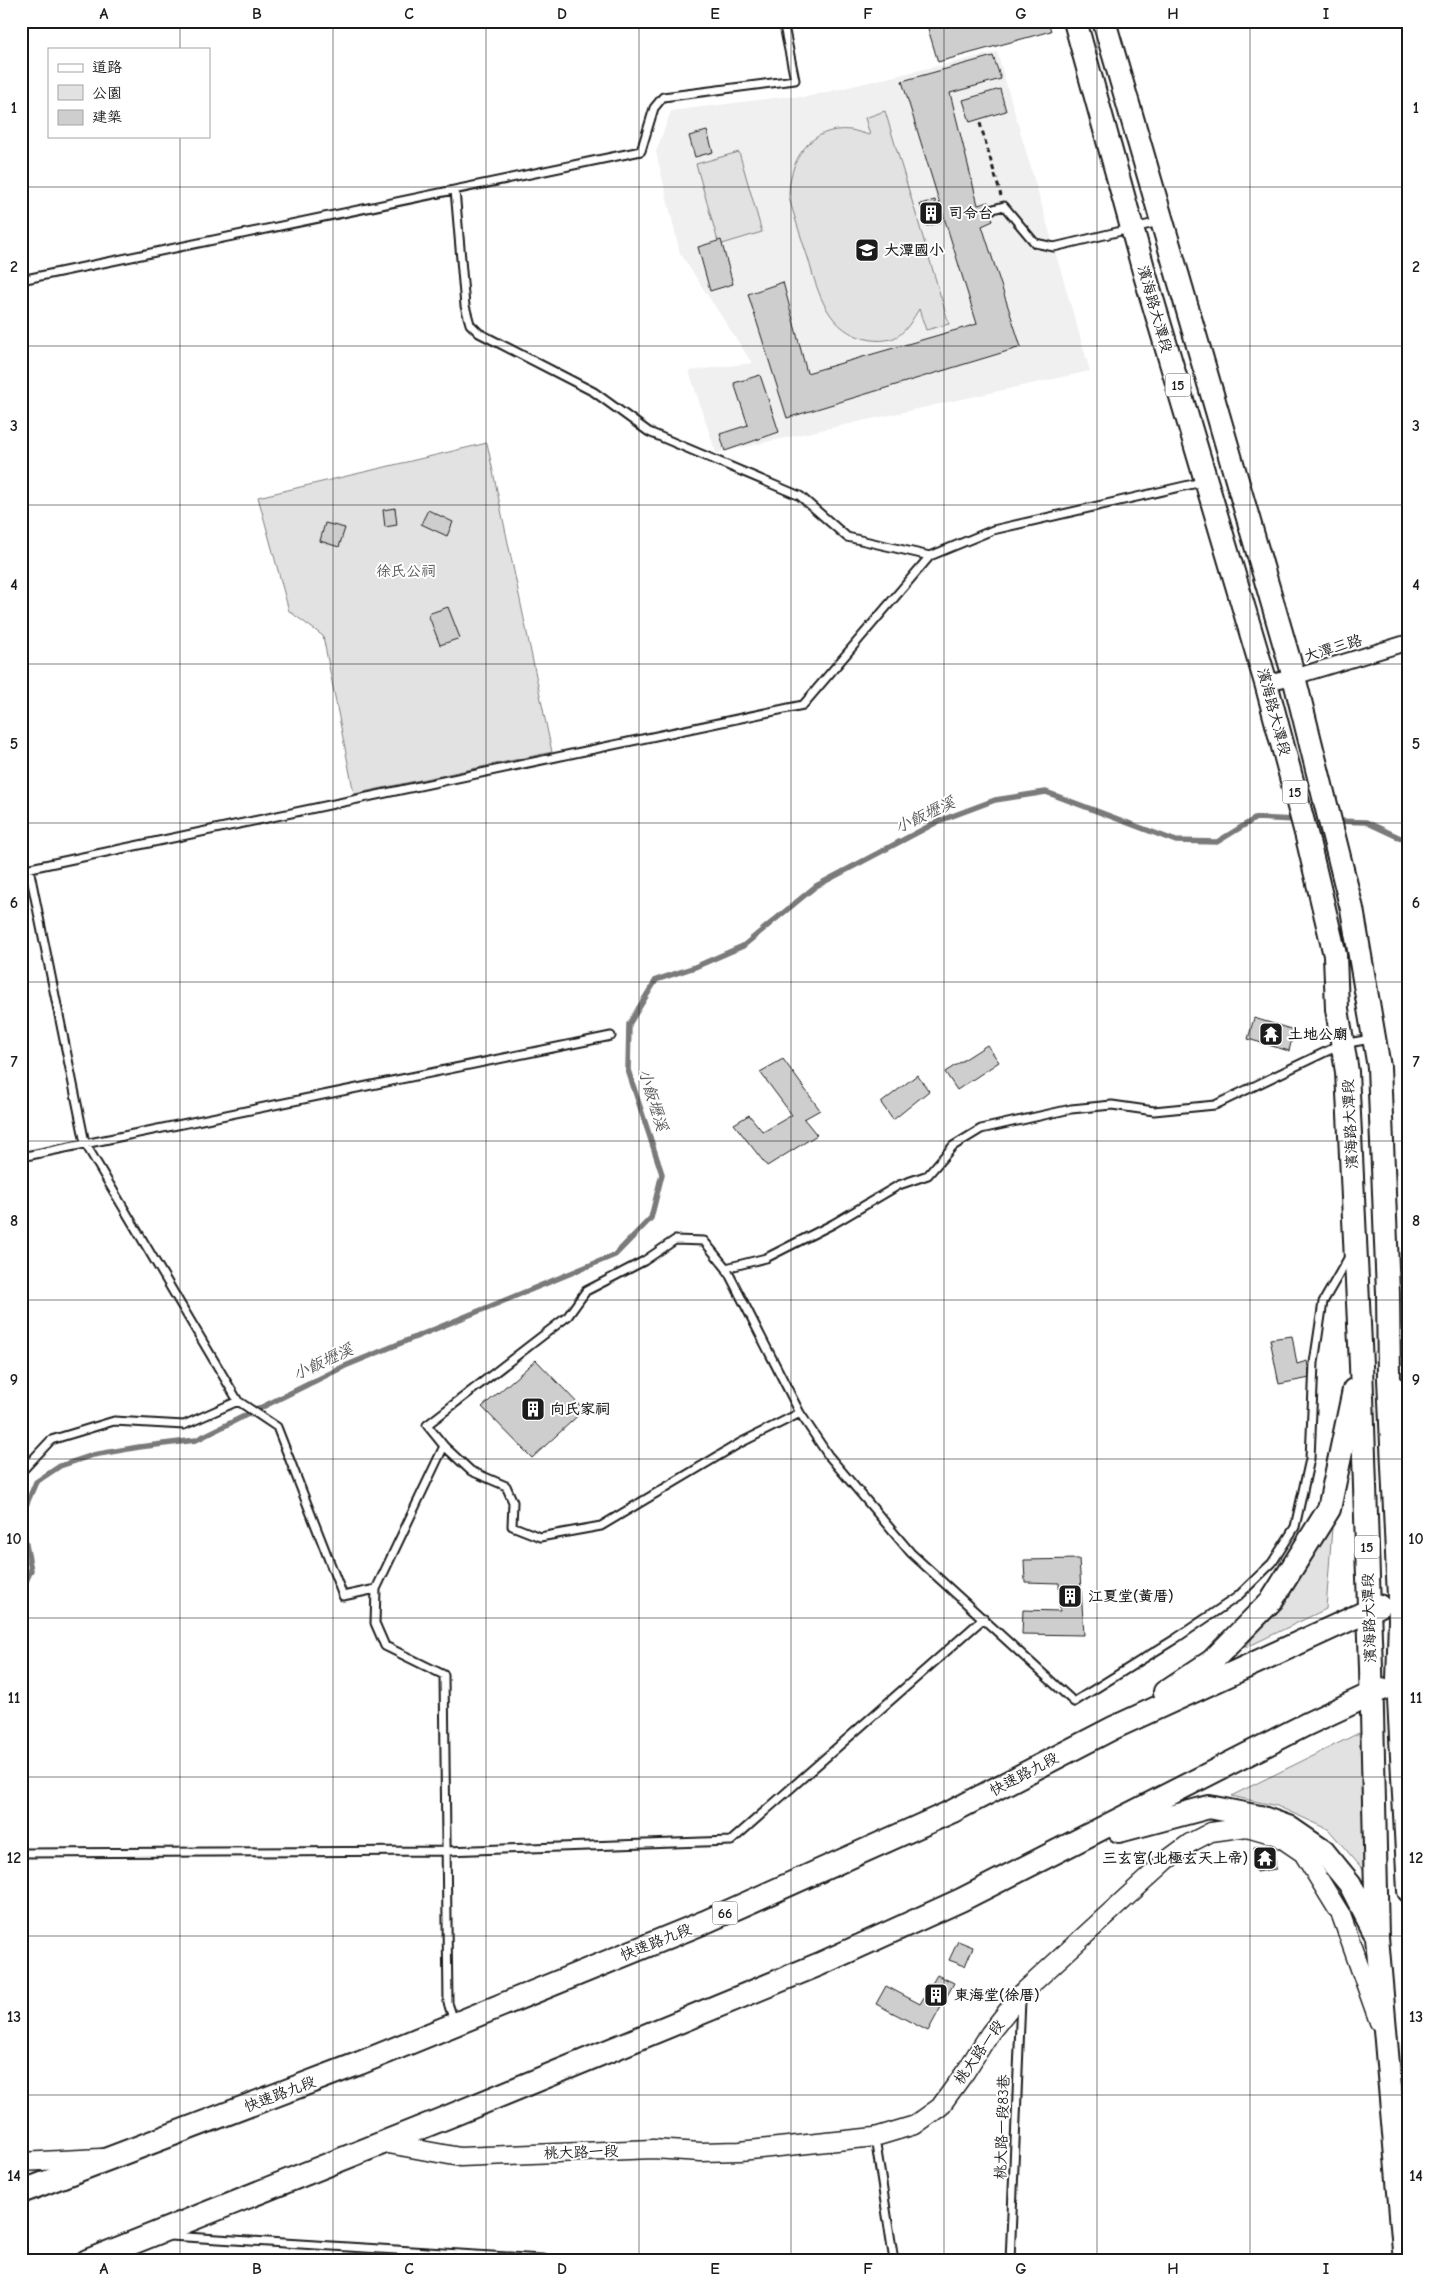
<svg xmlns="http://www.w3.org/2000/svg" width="1430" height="2282" viewBox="0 0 1430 2282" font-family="'Comic Neue','LXGW WenKai TC',sans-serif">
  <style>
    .built { fill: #f0f0f0 }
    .green { fill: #e2e2e2; stroke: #7f7f7f }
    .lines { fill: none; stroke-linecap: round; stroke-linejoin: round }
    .stream { stroke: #7a7a7a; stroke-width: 5.5 }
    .building { fill: #cecece; stroke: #1c1c1c }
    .service-casing { stroke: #1c1c1c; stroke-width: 11 }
    .minor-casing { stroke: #1c1c1c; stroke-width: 18 }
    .tertiary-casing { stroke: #1c1c1c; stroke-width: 21 }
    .primary-casing { stroke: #1c1c1c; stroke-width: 26 }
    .path { stroke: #1c1c1c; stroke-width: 3; stroke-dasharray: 5 4; stroke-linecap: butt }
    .service { stroke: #fff; stroke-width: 7 }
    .minor { stroke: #fff; stroke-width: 14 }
    .tertiary { stroke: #fff; stroke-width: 18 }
    .primary { stroke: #fff; stroke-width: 22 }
    .grid { fill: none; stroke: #1c1c1c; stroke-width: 1; stroke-opacity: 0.55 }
    .labels { text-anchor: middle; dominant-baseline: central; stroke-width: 4; stroke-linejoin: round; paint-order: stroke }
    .shield { fill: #fff; stroke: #606060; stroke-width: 1 }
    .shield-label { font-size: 14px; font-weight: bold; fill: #1c1c1c }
    .poi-label { font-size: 15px; font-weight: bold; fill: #1c1c1c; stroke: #fff; text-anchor: start }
    .street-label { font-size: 15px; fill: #1c1c1c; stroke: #fff }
    .park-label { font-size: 15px; fill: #575757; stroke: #fff }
    .water-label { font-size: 16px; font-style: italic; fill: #5a5a5a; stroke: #fff }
    .neatline { fill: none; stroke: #1c1c1c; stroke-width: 2 }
    .grid-label { font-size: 16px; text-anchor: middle; font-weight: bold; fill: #1c1c1c }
  </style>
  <rect width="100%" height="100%" fill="#fff"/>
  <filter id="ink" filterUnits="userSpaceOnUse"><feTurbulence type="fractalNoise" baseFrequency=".02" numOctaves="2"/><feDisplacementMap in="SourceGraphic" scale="10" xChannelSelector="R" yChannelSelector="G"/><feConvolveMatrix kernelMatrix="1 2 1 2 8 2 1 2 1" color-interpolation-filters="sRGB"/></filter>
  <g filter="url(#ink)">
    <path class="built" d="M997,52l93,319 -374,82 -27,-82 63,-8 -72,-110 -24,-101 15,-41 111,-14h24z"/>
    <path class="green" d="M885,111l64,213 -23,6 -7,-21c-13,21 -19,34 -47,31 -44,-6 -54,-47 -64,-82 -7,-20 -13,-40 -19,-60 -1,-36 20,-73 62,-68 6,1 13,4 19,5l-5,-17z
      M739,152l23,80 -43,13 -23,-81z
      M487,443l65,309 -198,42 -31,-158 -34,-25 -31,-114z
      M1332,1528l-6,81 -81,39z
      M1359,1733l14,148 -45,-52 -51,-23 -46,-10z"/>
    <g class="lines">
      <path class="stream" d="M1336,821l30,1 43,20
        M21,1517l15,-35 24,-16 33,-11 46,-8 57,-7 149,-74 270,-111 36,-37 11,-44 -34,-104 1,-46 27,-44 39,-13 48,-21 73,-60 123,-65 56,-21 51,-8 130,49 41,1 39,-24 40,2
        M21,1519l10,51 -10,22"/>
    </g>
    <path class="building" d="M1048,21l3,10 -113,31 -12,-40z
      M993,56l8,23 -51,14 28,112 10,-3 5,19 -11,5 39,121 -234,71 -39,-124 35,-12 24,91 170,-49 -75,-243z
      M1000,89l6,22 -36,11 -7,-22z
      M707,131l6,21 -18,5 -6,-21z
      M935,200l6,22 -14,4 -7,-22z
      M721,240l12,44 -23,7 -12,-44z
      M760,375l19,57 -54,19 -5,-17 28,-9 -14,-42z
      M395,508l2,17 -12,2 -2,-17z
      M428,510l25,12 -6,14 -26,-12z
      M325,523l20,5 -6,19 -19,-6z
      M448,607l12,31 -20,7 -12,-31z
      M1254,1018l40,12 -5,21 -41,-12z
      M987,1045l12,17 -42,28 -12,-18z
      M783,1059l37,51 -16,9 13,16 -50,31 -33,-42 15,-9 14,17 29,-17 -32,-43z
      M917,1075l12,16 -36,29 -12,-17z
      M1292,1336l5,28 10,-3 3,17 -31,6 -9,-45z
      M536,1360l48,50 -52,48 -50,-51z
      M1079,1559l5,76 -62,-1 1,-24 37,1 -1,-28 -34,-1 -1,-22z
      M1273,1846l3,23 -20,3 -2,-25z
      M958,1941l15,6 -8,19 -16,-6z
      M937,1975l17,8 -26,48 -52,-27 10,-18 34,18z"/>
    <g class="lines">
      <g class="service-casing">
        <path id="service" d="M455,190l10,116 5,18 9,9 115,59 55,40 151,64 47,41 83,19
          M990,210l14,-4 31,37 19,4 105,-25
          M21,280l620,-129 13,-43 9,-11 132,-17 -12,-59
          M29,868l56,275 153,258 39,26 66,169 33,-7
          M21,870l782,-165 127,-149 63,-26 209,-48
          M21,1157l590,-121
          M726,1268l40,-10 67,-34 66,-39 29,-10 25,-29 28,-17 90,-20 41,-4 42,6 61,-6 127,-61 29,-5
          M444,1446l27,25 35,15 7,16 -1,24 28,11 61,-11 139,-83 60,-30
          M21,1472l30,-32 63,-19 70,4 54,-24
          M21,1853l426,-2 284,-10 253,-223
          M454,2021l-6,-18 -4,-328 -59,-29 -10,-23 1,-34 68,-143 -17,-21 141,-109 18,-25 58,-30 31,-21 29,1 22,27 74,145 28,42 83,98 163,149 101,-63 62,-42 35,-34 23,-36 15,-68 4,-96 9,-61 27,-47
          M875,2138l19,123
          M170,2236l404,25
          M1010,2261l11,-261"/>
      </g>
      <g class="minor-casing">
        <path id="minor" d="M1266,683l28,-6 115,-35"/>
      </g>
      <g class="tertiary-casing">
        <path id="tertiary" d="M383,2143l77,14 193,-8 48,3 39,-1 135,-14 40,-12 25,-18 26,-36 24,-38 31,-39 146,-134 23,-17 21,-11 36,-5 31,9 25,17 38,62 38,107
          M21,2162l80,-4"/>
      </g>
      <g class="primary-casing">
        <path id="primary" d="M1075,21l70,254 121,408 41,154 28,118 2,54 10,63 14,293 10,303 6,269 28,324
          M1104,21l190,656 58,232 27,158 9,226 1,86 11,240 -2,61 11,211
          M1392,1385l17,32
          M1165,1692l47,-31 60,-61 57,-91 25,-119
          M1119,1831l90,-24 51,10 28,10 35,24 27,33 24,47
          M21,2192l339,-129 345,-141 248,-111 160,-83 266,-122
          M87,2261l363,-145 370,-152 141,-64 344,-175 77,-36"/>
      </g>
      <path class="path" d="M980,123l21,73"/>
      <use href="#service" class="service"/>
      <use href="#minor" class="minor"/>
      <use href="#tertiary" class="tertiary"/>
      <use href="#primary" class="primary"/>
    </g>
  </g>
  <path class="grid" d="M180,21v28M333,21v2240M486,21v2240M639,21v2240M791,21v2240M944,21v2240M1097,21v2240M1250,21v2240M180,136v2125M21,187h1388M21,346h1388M21,505h1388M21,664h1388M21,823h1388M21,982h1388M21,1141h1388M21,1300h1388M21,1459h1388M21,1618h1388M21,1777h1388M21,1936h1388M21,2095h1388"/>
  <defs>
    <g id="building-square" transform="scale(1.25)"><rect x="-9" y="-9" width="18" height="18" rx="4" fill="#1c1c1c" stroke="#fff"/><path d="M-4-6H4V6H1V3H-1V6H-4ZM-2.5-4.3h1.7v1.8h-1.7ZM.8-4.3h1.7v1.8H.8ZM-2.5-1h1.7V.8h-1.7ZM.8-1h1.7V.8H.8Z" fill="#fff"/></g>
    <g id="school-square" transform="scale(1.25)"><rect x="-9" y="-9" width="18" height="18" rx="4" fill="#1c1c1c" stroke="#fff"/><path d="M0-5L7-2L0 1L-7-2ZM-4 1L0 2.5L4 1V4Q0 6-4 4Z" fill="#fff"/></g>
    <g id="temple-square" transform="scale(1.25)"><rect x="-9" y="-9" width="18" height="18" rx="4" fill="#1c1c1c" stroke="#fff"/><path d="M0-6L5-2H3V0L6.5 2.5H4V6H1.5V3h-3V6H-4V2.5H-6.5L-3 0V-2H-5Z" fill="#fff"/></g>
  </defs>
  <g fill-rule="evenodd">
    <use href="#building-square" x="931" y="213"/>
    <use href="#school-square" x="867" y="250"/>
    <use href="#temple-square" x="1271" y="1034"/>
    <use href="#building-square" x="533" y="1409"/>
    <use href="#building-square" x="1070" y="1596"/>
    <use href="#temple-square" x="1265" y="1858"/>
    <use href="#building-square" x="936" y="1995"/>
  </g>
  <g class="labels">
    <g class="shield">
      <rect x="1165.5" y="373.5" width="25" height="23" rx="4"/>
      <rect x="1282.5" y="780.5" width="25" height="23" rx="4"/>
      <rect x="1354.5" y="1535.5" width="25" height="23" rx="4"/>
      <rect x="712.5" y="1901.5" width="25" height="23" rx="4"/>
    </g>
    <g class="shield-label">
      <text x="1178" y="385">15</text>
      <text x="1295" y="792">15</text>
      <text x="1367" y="1547">15</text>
      <text x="725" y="1913">66</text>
    </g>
    <g class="poi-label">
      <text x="948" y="213">司令台</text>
      <text x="884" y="250">大潭國小</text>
      <text x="1288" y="1034">土地公廟</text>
      <text x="550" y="1409">向氏家祠</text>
      <text x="1088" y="1596">江夏堂(黃厝)</text>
      <text x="1248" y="1858" text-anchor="end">三玄宮(北極玄天上帝)</text>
      <text x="954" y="1995">東海堂(徐厝)</text>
    </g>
    <g class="street-label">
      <text transform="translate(1155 309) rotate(74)">濱海路大潭段</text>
      <text transform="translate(1333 648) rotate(-17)">大潭三路</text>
      <text transform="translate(1274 712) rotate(75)">濱海路大潭段</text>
      <text transform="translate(1350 1124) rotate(-93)">濱海路大潭段</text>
      <text transform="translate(1369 1618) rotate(-92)">濱海路大潭段</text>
      <text transform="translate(1024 1774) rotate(-28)">快速路九段</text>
      <text transform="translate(656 1942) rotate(-22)">快速路九段</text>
      <text transform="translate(979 2052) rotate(-55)">桃大路一段</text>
      <text transform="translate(280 2094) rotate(-21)">快速路九段</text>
      <text transform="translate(1002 2127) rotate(-88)">桃大路一段83巷</text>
      <text transform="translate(581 2152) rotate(-2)">桃大路一段</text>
    </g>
    <g class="park-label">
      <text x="406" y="571">徐氏公祠</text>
    </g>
    <g class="water-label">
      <text transform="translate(925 815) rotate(-25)">小飯壢溪</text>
      <text transform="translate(653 1100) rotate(73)">小飯壢溪</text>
      <text transform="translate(323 1362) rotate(-25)">小飯壢溪</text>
    </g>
  </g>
  <rect width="1430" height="2282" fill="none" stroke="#fff" stroke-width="55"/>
  <rect x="48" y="48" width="162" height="90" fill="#ffffff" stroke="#a4a4a4"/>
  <rect x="58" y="64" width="25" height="8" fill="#ffffff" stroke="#a4a4a4"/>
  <text x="92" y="72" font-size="15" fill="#1c1c1c">道路</text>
  <rect x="58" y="85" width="25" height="15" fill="#e2e2e2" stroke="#a4a4a4"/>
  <text x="92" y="98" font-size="15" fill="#1c1c1c">公園</text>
  <rect x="58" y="110" width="25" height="15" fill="#cecece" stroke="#a4a4a4"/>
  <text x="92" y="122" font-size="15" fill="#1c1c1c">建築</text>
  <rect x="28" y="28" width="1374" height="2226" class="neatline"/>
  <g class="grid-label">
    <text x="104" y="19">A</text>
    <text x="257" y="19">B</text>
    <text x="409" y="19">C</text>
    <text x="562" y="19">D</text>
    <text x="715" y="19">E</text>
    <text x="868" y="19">F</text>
    <text x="1021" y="19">G</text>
    <text x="1173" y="19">H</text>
    <text x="1326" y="19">I</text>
    <text x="14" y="113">1</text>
    <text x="1416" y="113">1</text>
    <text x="14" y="272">2</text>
    <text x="1416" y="272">2</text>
    <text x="14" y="431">3</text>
    <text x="1416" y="431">3</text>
    <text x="14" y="590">4</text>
    <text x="1416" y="590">4</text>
    <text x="14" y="749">5</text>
    <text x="1416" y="749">5</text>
    <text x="14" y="908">6</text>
    <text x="1416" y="908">6</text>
    <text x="14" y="1067">7</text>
    <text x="1416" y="1067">7</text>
    <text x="14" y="1226">8</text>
    <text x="1416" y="1226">8</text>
    <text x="14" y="1385">9</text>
    <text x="1416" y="1385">9</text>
    <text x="14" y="1544">10</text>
    <text x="1416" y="1544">10</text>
    <text x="14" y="1703">11</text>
    <text x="1416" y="1703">11</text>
    <text x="14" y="1863">12</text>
    <text x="1416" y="1863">12</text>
    <text x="14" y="2022">13</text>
    <text x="1416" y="2022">13</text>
    <text x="14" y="2181">14</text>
    <text x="1416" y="2181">14</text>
    <text x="104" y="2274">A</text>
    <text x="257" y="2274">B</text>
    <text x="409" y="2274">C</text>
    <text x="562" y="2274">D</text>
    <text x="715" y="2274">E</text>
    <text x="868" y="2274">F</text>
    <text x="1021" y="2274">G</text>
    <text x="1173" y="2274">H</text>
    <text x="1326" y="2274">I</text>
  </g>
</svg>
